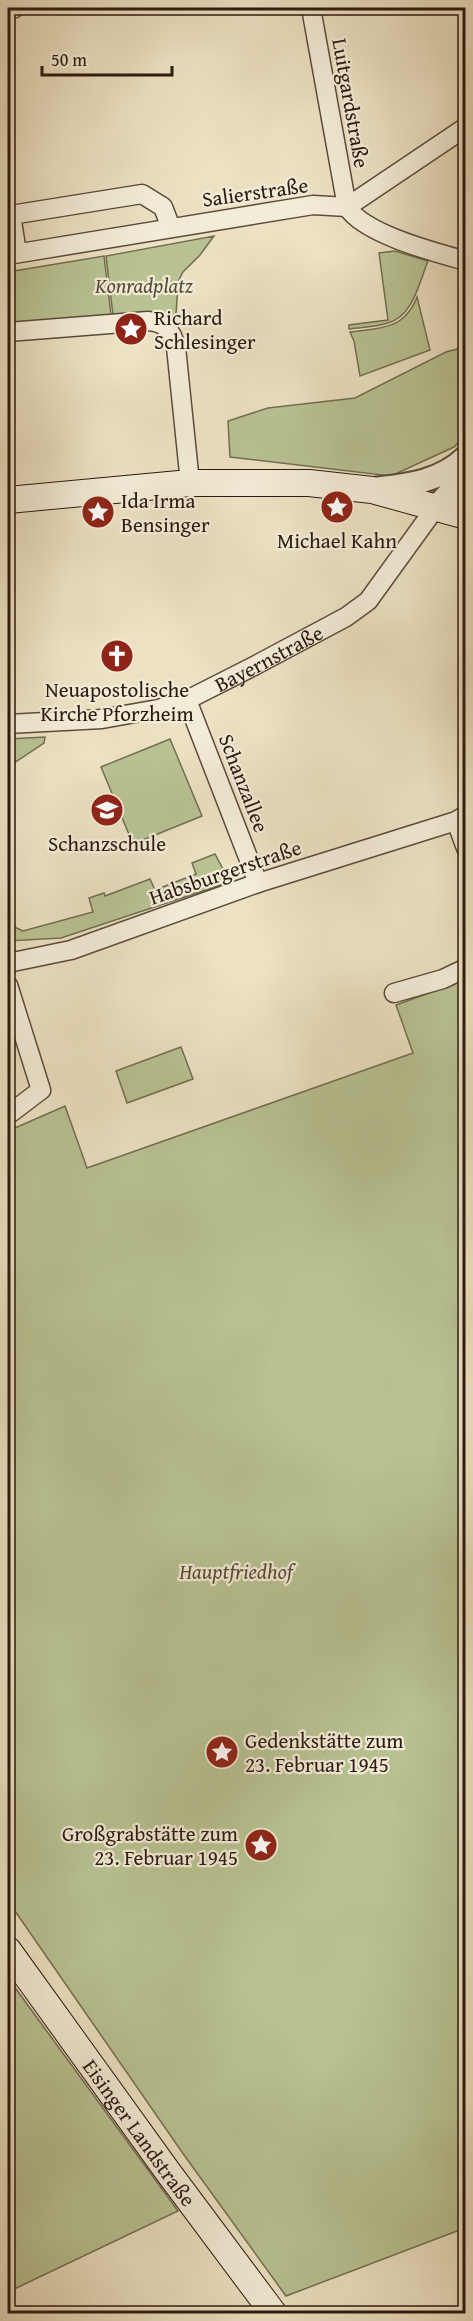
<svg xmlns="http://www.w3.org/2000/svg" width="473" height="2321" viewBox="0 0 473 2321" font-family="'Gentium Book Plus',serif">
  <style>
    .green { fill: #b8c293; stroke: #726e52; stroke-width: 1.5 }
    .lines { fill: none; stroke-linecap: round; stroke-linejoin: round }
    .minor-casing { stroke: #5c4b3d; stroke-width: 21 }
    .tertiary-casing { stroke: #5c4b3d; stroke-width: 26 }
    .secondary-casing { stroke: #2c1911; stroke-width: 28 }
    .minor { stroke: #f3ecd7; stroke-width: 18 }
    .tertiary { stroke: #f3ecd7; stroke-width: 22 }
    .secondary { stroke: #f3ecd7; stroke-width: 26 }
    .labels { text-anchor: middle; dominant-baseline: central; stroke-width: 4.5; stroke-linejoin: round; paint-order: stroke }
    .street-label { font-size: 21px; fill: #2c1911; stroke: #f3ecd7 }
    .park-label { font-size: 21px; font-style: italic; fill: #564c38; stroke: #f3ecd7 }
    .poi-label { font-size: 21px; fill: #2c1911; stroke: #f3ecd7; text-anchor: start }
  </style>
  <rect width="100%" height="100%" fill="#ece1c2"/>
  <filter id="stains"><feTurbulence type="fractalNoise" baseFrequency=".00333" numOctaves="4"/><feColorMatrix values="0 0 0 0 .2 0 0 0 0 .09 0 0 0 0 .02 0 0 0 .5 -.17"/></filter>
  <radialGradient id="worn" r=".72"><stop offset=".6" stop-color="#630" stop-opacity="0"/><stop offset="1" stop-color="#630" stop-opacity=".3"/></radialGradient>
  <path class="green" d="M214,236l-14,19 -17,17 -5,10 -2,33 -4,16 -58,-8 -8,-67z
    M395,251l33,10c-9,22 -15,55 -40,62 -12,4 -26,4 -39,6v-4l39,-5 -9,-67z
    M104,256l8,67 -104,7v-58z
    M417,297l13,53 -70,26 -6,-35 -4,-9c31,-4 54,-2 67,-35z
    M465,347v89l-11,11 -63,29 -161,-19 -2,-36 40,-13 87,-10 91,-46z
    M45,737l-1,6 -36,24v-28z
    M170,739l32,77 -69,28 -32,-77z
    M215,854l15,28 -169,56 -53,3v-17l15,7 70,-19 -4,-14 15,-5 1,3 45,-17 5,11 41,-16 -4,-11z
    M465,980v1248l-179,68 -102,-141 -176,-254v-770l57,-25 22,62 326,-115 -17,-48z
    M181,1047l12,32 -66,24 -11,-32z
    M8,1978l170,233 -170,81z"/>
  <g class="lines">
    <g class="minor-casing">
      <g id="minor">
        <path d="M311,8l36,199c17,27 87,45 119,54"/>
        <path d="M8,9l7,-1"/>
        <path d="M17,253l-6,-38 131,-21 21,13 8,21"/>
        <path d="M8,255l305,-50 34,2 119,-80"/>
        <path d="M8,332l140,-11c17,1 24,10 28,26l14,136"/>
        <path d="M187,700l71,183"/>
        <path id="s1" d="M8,724l94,-5 56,-10 29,-9 69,-35 90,-48 22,-16 68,-94"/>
        <path d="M456,821l10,27"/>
        <path d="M8,963l63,-13 187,-67 198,-62 10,-6"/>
        <path d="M8,985l33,105 -33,25"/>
        <path d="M394,993l49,-14 23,-11"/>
      </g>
    </g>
    <g class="tertiary-casing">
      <path id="tertiary" d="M373,489c35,-4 67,-7 93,-32
        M436,507l30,-31"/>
    </g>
    <g class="secondary-casing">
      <g id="secondary">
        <path d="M8,500l182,-17h119l63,7 94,26"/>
        <path id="s2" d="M8,1950l160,222 106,142"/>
      </g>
    </g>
    <use href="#minor" class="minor"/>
    <use href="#tertiary" class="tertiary"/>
    <use href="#secondary" class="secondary"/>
  </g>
  <defs>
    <g id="sight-disc" transform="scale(1.725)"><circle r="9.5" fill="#8f2418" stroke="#f3ecd7"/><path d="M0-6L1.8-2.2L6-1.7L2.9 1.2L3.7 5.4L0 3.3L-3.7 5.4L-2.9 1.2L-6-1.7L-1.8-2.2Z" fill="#fff"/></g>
    <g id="church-disc" transform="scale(1.725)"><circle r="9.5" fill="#8f2418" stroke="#f3ecd7"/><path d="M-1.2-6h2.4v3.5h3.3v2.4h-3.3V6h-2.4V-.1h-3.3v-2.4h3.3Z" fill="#fff"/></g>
    <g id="school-disc" transform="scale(1.725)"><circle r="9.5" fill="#8f2418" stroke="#f3ecd7"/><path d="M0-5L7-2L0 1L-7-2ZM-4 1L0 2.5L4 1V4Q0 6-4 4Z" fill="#fff"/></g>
  </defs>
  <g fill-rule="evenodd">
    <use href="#sight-disc" x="131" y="329"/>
    <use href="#sight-disc" x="337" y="507"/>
    <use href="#sight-disc" x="98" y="512"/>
    <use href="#church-disc" x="117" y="656"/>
    <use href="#school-disc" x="107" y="810"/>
    <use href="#sight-disc" x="222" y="1752"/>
    <use href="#sight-disc" x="261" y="1845"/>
  </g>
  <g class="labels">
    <g class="street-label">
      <text transform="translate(351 103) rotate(80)">Luitgardstraße</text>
      <text transform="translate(255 192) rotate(-8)">Salierstraße</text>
      <text stroke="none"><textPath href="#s1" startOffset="273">Bayernstraße</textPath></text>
      <text transform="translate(244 783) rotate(69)">Schanzallee</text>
      <text transform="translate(225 872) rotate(-19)">Habsburgerstraße</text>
      <text stroke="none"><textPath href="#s2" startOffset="225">Eisinger Landstraße</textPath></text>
    </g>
    <g class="park-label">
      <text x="144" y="285">Konradplatz</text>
      <text x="236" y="1571">Hauptfriedhof</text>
    </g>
    <g class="poi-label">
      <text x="154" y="317">Richard<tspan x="154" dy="24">Schlesinger</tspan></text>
      <text x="121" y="500">Ida Irma<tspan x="121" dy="24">Bensinger</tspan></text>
      <text x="337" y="540" text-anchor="middle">Michael Kahn</text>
      <text x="117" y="689" text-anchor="middle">Neuapostolische<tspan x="117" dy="24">Kirche Pforzheim</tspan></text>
      <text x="107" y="843" text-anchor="middle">Schanzschule</text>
      <text x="245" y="1740">Gedenkstätte zum<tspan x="245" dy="24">23. Februar 1945</tspan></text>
      <text x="238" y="1833" text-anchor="end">Großgrabstätte zum<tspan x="238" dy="24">23. Februar 1945</tspan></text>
    </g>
  </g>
  <rect width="473" height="2321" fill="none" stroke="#ece1c2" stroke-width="30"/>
  <rect x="9" y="9" width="455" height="2303" fill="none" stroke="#2c1911" stroke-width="3"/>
  <rect x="15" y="15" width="443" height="2291" fill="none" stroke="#2c1911" stroke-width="1.5"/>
  <path d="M42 66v9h130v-9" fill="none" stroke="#2c1911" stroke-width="3"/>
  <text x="51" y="66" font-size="18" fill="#2c1911" stroke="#f3ecd7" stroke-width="4.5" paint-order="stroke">50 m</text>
  <rect width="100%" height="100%" filter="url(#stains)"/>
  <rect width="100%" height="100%" fill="url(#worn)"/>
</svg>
